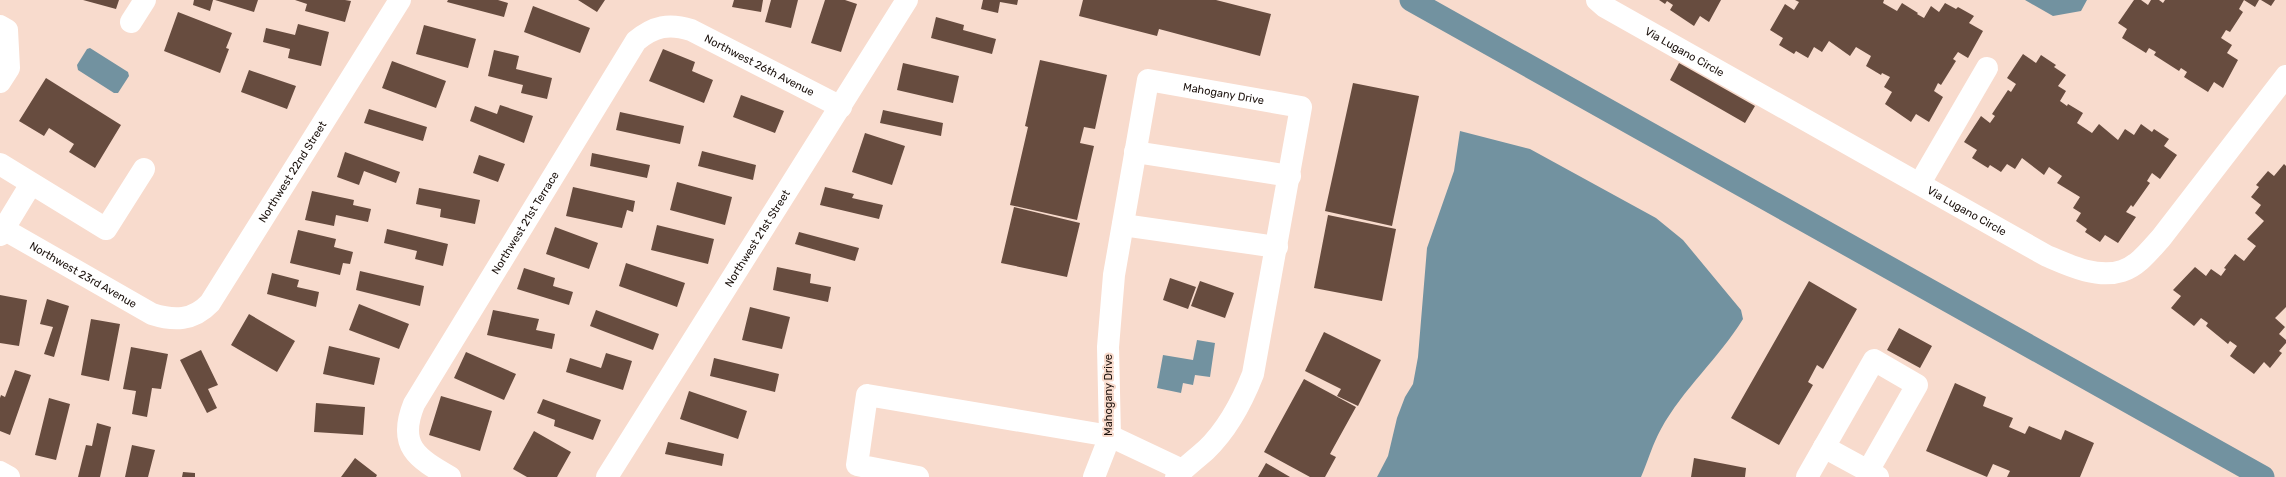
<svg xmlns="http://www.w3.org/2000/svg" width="2286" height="477" viewBox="0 0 2286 477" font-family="Rubik,sans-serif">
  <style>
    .water { fill: #7292a0 }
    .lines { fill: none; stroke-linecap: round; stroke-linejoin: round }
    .canal { stroke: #7292a0; stroke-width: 23 }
    .building { fill: #674c3f }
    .minor { stroke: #fff; stroke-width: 22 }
    .labels { text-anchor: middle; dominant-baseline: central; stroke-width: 4; stroke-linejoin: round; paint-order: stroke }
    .street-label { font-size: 11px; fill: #1a100b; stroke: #f8dbcd }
  </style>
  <rect width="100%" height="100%" fill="#f8dbcd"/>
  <path class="water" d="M2025,0h62l-6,11 -28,5z
    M90,48l38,24 1,4 -11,17h-4l-36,-23 -1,-5 10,-16z
    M1460,131l70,18 126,69 27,22 58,70 2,9c-24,39 -60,70 -82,110 -8,14 -13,32 -20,48h-264l11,-21 9,-38 8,-21 8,-13 5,-27 9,-109 27,-77z
    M1197,340l18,3 -5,34 -15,-2 -2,10 -10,-2 -2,10 -24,-5 6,-33 30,5z"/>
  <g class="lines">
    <path class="canal" d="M1411,0l852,477"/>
  </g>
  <path class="building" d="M83,0h36l-3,9z
    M194,0h19l-3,11 -17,-6z
    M215,0h43l-4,12z
    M295,0h50l6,1 -6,21 -40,-11 2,-7z
    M448,0h50l10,3 -4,14 -57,-15z
    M578,0h27l-8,12z
    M734,0h29l-2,12 -29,-5z
    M771,0h27l-7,28 -26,-6z
    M825,0h20l12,4 -16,48 -30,-9z
    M983,0h35l-1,5 -17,-3 -2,11 -17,-4z
    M1083,0h133l55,14 -11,42 -101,-27 -2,7 -78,-20z
    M1659,0h62l-12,22 -9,-6 -6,10 -24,-16 3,-5 -6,-4 -2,3z
    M1795,0h89l-1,3 14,8 5,-8 16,10 -1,1 7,4 7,-12 8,6 6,-9 11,6 2,-2 16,9 -5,7 14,8 -15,27 -10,-6 -5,7 3,2 -15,24 -3,-2 -4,8 9,6 -14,25 -13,-8 -5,8 -26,-18 7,-12 -8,-5 6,-10 -8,-4 -1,2 -15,-9 5,-10 -15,-9 -6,9 -21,-15 -7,11 -8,-5 -6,11 -12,-7 -2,3 -15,-9 4,-7 -13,-8 15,-26 9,6 5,-8z
    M2134,0h7l7,5 3,-5h8l4,3 2,-3h94l-4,7 -11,-7 -5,9 4,3 -13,20 -4,-2 -5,8 11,7 -5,8 11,7 -15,28 -9,-6 -6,10 -24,-15 3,-5 -6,-4 -2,3 -25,-16 2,-3 -7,-4 -3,5 -24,-15 5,-9 -9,-6z
    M2261,0h14l-4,6z
    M533,6l57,22 -10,25 -56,-21z
    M178,12l54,21 -6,15 3,1 -9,24 -56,-22z
    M936,17l28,8 -1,5 33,9 -4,15 -61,-16z
    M298,24l31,8 -8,34 -33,-8 2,-9 -27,-7 3,-14 29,7z
    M424,25l52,14 -8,29 -52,-14z
    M663,49l32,13 -3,9 21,9 -9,23 -55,-22z
    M494,50l25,6 -3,13 36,9 -5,21 -26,-6 2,-8 -35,-9z
    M2023,54l13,9 5,-8 15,10 -2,2 12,8 -8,11 8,5 -6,10 7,5 1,-2 15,9 -6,10 15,10 7,-9 19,16 7,-11 9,6 7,-11 11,8 2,-3 15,10 -5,7 13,9 -17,24 -8,-6 -5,8 3,2 -17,24 -2,-2 -5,7 10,5 -18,26 -13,-8 -5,7 -15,-10 2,-3 -11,-8 5,-8 -8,-5 7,-11 -23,-14 5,-7 -13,-9 -5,8 -22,-17 -7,11 -8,-5 -6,8 -11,-7 -2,3 -16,-10 5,-8 -13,-8 17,-26 9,7 5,-7 -3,-2 16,-24 3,2 5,-8 -9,-6z
    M1040,60l67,15 -12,54 -11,-2 -4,16 14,3 -17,74 -67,-15 18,-78 -3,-1z
    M392,61l54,20 -10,27 -54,-20z
    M903,63l56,13 -6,27 -56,-13z
    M1679,63l76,43 -10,17 -75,-43z
    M249,70l47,16 -9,23 -46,-17z
    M46,78l75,47 -26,43 -26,-16 5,-8 -25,-16 -5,8 -25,-15z
    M1353,83l66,13 -27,130 -67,-15z
    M741,95l43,16 -9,22 -42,-16z
    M500,105l33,11 -9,27 -54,-22 5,-15 22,8z
    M369,109l58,18 -4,14 -59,-18z
    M883,110l60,13 -2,13 -61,-13z
    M620,112l64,14 -4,18 -64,-14z
    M865,133l40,13 -13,39 -40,-13z
    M702,151l54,14 -3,15 -55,-14z
    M345,152l55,20 -4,11 -32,-12 -5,14 -22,-8z
    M592,153l58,12 -3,13 -57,-12z
    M479,155l26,9 -7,18 -25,-9z
    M2284,164l2,2v141l-11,11 10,9 -6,7 7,6v3l-7,8 3,2 -12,15 -6,-6 -10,12 -24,-18 7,-10 -7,-5 -2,3 -22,-18 2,-3 -7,-5 -7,8 -23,-18 10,-12 -8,-6 22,-23 11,9 5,-7 10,7 5,-7 -2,-1 11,-14 9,7 12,-15 -9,-7 17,-18 -9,-8 6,-8 -10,-8 8,-10 -3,-2 12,-14 6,5z
    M677,182l55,15 -7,28 -55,-15z
    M573,187l62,14 -2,11 -6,-2 -5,18 -56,-12z
    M825,187l29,7 -2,4 31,7 -4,14 -59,-14z
    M419,188l61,12 -5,24 -35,-7 1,-8 -25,-5z
    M312,191l42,9 -1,5 18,4 -3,13 -32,-7 -2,11 -29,-6z
    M1014,207l66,16 -13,54 -66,-14z
    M1328,215l68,14 -14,72 -68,-13z
    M657,225l57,14 -6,25 -57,-14z
    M555,227l43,16 -9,26 -43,-15z
    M387,229l61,15 -5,22 -28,-7 2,-8 -33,-8z
    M298,230l38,9 -2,8 19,5 -3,12 -7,-1 -3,12 -50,-12z
    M799,232l60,16 -4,13 -60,-17z
    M626,263l59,20 -8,24 -58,-21z
    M777,267l34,7 -1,9 21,4 -3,15 -55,-12z
    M524,268l31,10 -2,8 20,6 -4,13 -52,-16z
    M360,271l64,15 -4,20 -64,-16z
    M272,273l27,7 -2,7 22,5 -3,15 -49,-13z
    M1170,278l26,9 -8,22 -25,-9z
    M1200,281l34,12 -9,25 -34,-12z
    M1809,281l48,28 -34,60 -6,-4 -9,17 5,3 -34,60 -48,-27z
    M0,295l27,5 -8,46 -19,-3z
    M47,299l22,7 -15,51 -10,-3 9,-27 -13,-3z
    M359,304l50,20 -10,25 -50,-19z
    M750,307l40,10 -8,32 -40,-9z
    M493,310l46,9 -3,11 19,4 -3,15 -65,-14z
    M596,310l63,24 -6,16 -63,-24z
    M249,314l46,27 -18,31 -46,-27z
    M91,319l29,5 -11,57 -28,-6z
    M1899,328l33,18 -12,22 -33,-18z
    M1324,332l57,28 -23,46 -21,-10 4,-7 -36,-18z
    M329,346l51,12 -6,27 -51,-11z
    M131,347l37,7 -7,35 -9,-1 -5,29 -15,-3 4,-23 -13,-2z
    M201,350l17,35 -10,4 9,19 -10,5 -27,-53z
    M466,352l50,22 -12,26 -50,-22z
    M606,353l26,8 -9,29 -57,-18 4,-14 31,10z
    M714,358l65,16 -4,18 -65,-16z
    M15,370l16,5 -21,60 -10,-4v-33l1,-3 4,2z
    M1304,379l52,28 -26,47 6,3 -11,20h-15l-46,-25z
    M1955,383l31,14 -3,9 30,12 -4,9 16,7 4,-8 32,14 4,-10 29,13 -14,34h-73l3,-6 -17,-7 -6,13 -61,-26z
    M689,391l58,20 -9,28 -58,-20z
    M441,396l51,15 -12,40 -51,-16z
    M49,398l21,6 -14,56 -21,-5z
    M543,399l58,21 -8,20 -39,-14 1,-6 -18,-7z
    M316,403l49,4 -2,28 -49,-3z
    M97,423l14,4 -11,50h-22l8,-32 6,1z
    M534,431l37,21 -14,25h-30l-14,-8z
    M668,442l56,12 -2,12 -57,-12z
    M132,445l23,5 -7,27h-23z
    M355,458l22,17 -1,2h-35z
    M1694,458l52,10 -1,9h-54z
    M1266,463l24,14h-32z
    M183,472l12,1v4h-13z"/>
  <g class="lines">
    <g class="minor">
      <path id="s1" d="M1597,0l8,7 442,249c21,9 50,23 75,15 16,-5 28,-21 39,-33l125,-162"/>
      <path d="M131,22l14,-22"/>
      <path d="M0,26l7,4 2,38 -9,14"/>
      <path d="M1135,152l155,24"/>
      <path d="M0,164l106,65 38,-60"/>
      <path d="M1920,183l67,-115"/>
      <path d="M1123,225l154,22"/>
      <path id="s2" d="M0,227l152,87c22,7 41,7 58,-11l190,-303"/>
      <path d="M0,235l31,-51"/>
      <path d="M1824,447l44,24"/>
      <path d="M0,472l9,5"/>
      <path id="s3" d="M450,477c-33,-19 -53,-31 -36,-73l222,-363c18,-15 33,-18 55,-11l150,77"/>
      <path id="s4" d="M607,477l300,-477"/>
      <path d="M918,477l-61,-12 10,-70 243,41 72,34"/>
      <path id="s5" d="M1094,477l16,-41 -2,-89 6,-72 34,-195 153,27 -48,267c-11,28 -25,55 -47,76 -10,9 -21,17 -30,27"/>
      <path d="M1807,477l67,-117 43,25 -49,86 10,6"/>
    </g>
  </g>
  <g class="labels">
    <g class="street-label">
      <text stroke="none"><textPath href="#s1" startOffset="102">Via Lugano Circle</textPath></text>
      <text stroke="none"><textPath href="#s3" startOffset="655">Northwest 26th Avenue</textPath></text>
      <text stroke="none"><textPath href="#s5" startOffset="480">Mahogany Drive</textPath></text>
      <text stroke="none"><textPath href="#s2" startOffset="393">Northwest 22nd Street</textPath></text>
      <text stroke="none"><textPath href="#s1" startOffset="426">Via Lugano Circle</textPath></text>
      <text stroke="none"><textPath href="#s3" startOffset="306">Northwest 21st Terrace</textPath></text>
      <text stroke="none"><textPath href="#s4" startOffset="282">Northwest 21st Street</textPath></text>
      <text stroke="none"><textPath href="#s2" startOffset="96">Northwest 23rd Avenue</textPath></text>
      <text transform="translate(1108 395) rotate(-90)">Mahogany Drive</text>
    </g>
  </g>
</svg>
